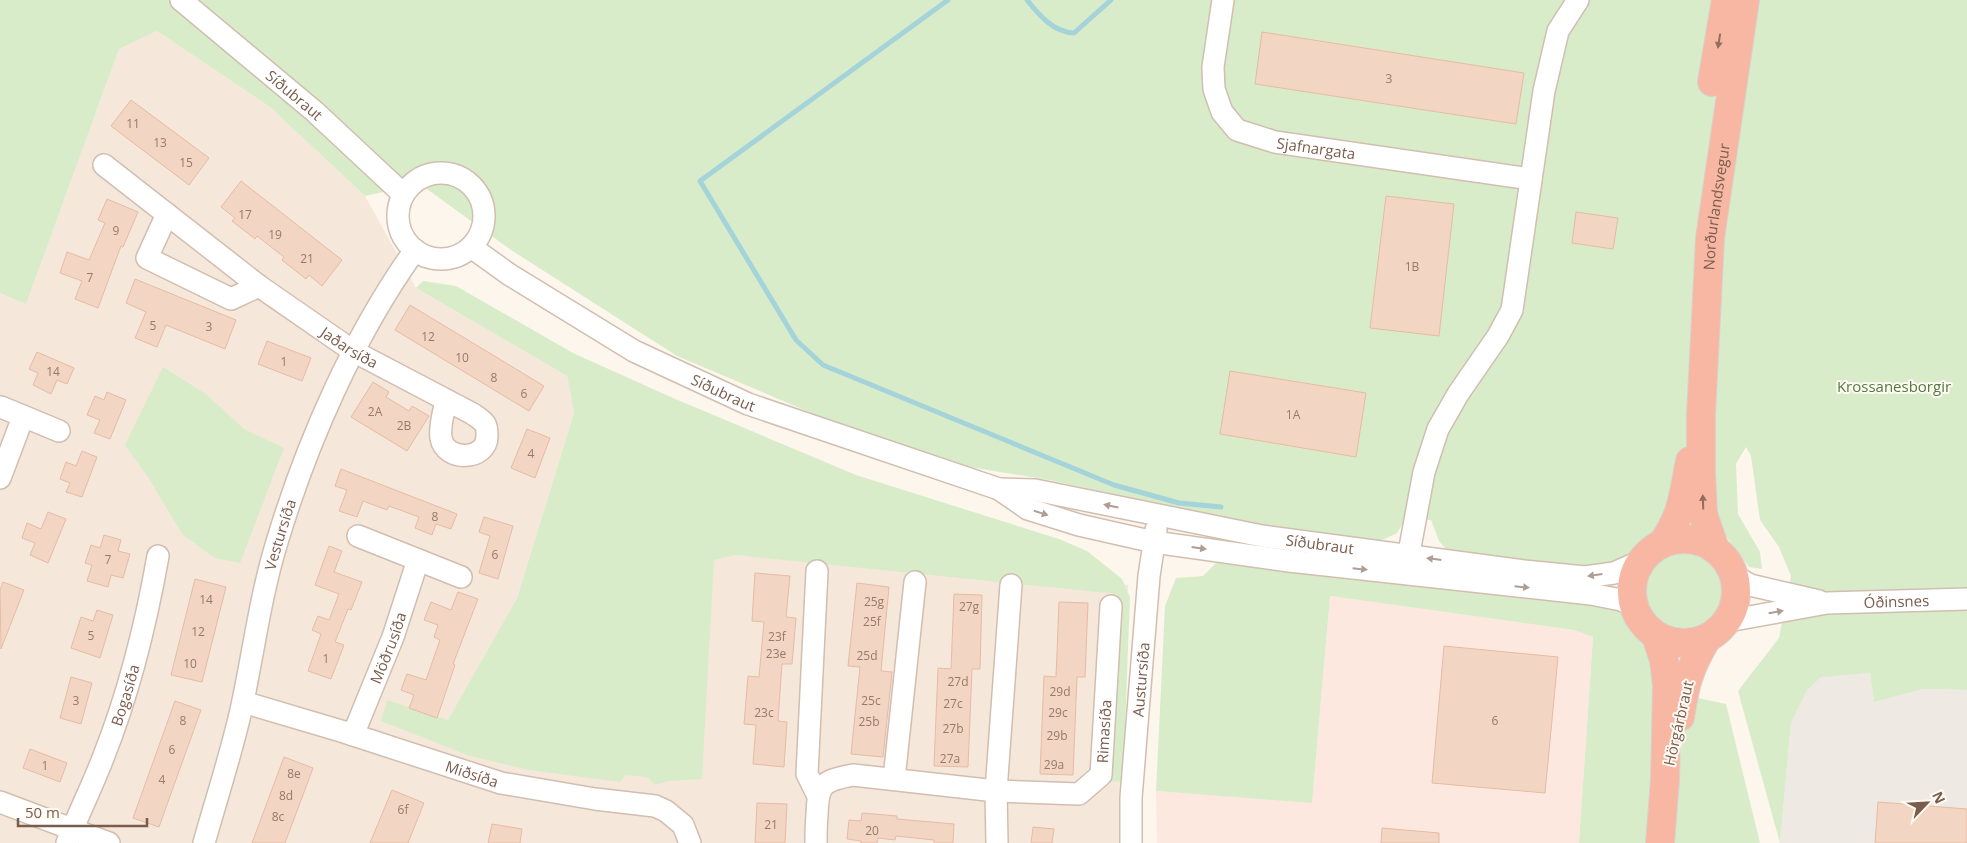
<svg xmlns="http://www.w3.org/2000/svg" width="1967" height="843" viewBox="0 0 1967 843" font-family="'Open Sans',sans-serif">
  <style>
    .residential { fill: #f5e8da }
    .commercial { fill: #fde8e0 }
    .industrial { fill: #efe9e4 }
    .green { fill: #d8ecc9 }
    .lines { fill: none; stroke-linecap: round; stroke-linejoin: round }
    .stream { stroke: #a5d3da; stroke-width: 5 }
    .building { fill: #f3d5c3; stroke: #e6bba3 }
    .minor-casing { stroke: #d1beb0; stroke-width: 24 }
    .highway-casing { stroke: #dad1cd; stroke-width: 30 }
    .minor { stroke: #fff; stroke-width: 21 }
    .highway { stroke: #f7b7a3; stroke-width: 28 }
    .oneway { fill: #936e5e }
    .oneway2 { fill: #af9d94 }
    .labels { text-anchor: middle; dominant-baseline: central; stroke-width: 4; stroke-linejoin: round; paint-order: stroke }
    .number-label { font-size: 12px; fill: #987a6a }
    .street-label { font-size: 15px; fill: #7a5c4d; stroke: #fffaf3 }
    .park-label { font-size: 15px; fill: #537a41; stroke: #fffaf3 }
  </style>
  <rect width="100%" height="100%" fill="#fdf6ec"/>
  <path class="residential" d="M157,31l113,76 95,89 51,92 151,88 7,37 -57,185 -69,123 258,-178 422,42 -7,224 1,34h-1122v-550l26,10 93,-254z"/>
  <path class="commercial" d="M1330,596l244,34 19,7 -14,206h-422l-1,-52 156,11z"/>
  <path class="industrial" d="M1870,673l4,28 49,-12 44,1v153h-187l11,-120 16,-34 14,-13z"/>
  <path class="green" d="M0,0h1967v690l-44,-1 -49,13 -4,-29 -49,4 -14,13 -16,33 -11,120 -42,-152 41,-53 12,-62 -12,-29 -19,-27 -9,-64 -5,-9 -10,17 2,50 22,38 2,17 -13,-2 -31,-41 -9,-42 6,-34 -29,-5 -18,72 -19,24 -25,17 -37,10 -136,-13 -12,-14 -8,-21 -25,-2 -9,15 -19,9 -132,-19 -197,-43 -85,-14 -150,-52 -137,-58 -166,-106 -91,-66 -55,12 -95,-89 -113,-76 -38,18 -93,255 -26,-11z
    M423,281l33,5 117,67 100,45 183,77 203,64 28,12 35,28 8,18 -7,184 -13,1 7,-188 -382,-39 -21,5 -12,219 -33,2 -14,4 -8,-8 -22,-2 -5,7 -91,-12 -59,-14 -89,-35 6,-21 61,20 69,-122 57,-185 -7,-37 -151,-88z
    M163,367l43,27 38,35 40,19 -44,115 -25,-5 -33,-24 -34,-57 -23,-32z
    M1643 593a42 42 0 1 1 84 0a42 42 0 1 1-84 0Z
    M1222,557l377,44 23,13 16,20 15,25 7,42 -12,142h-69l14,-206 -19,-7 -244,-34 -18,207 -156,-12 9,-185 11,-28 27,-2z
    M1688,696l38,8 34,139h-87l6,-77z"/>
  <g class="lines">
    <path class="stream" d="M948,0l-248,181 96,159 27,25 291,120 65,18 42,4
      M1027,0c12,15 26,32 47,33l37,-33"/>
  </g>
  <path class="building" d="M1262,32l262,41 -8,51 -261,-40z
    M131,100l78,58 -20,27 -78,-59z
    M241,181l101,79 -20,26 -13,-11 -3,4 -24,-19 2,-3 -27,-21 -2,3 -23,-18 3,-3 -14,-11z
    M1386,196l68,8 -15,132 -69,-8z
    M107,199l31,13 -15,35 -2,-1 -23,62 -23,-9 7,-18 -22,-8 7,-21 22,8 16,-37 -7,-3z
    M1576,212l42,6 -5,31 -41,-6z
    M135,279l101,41 -11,29 -59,-24 -9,22 -22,-9 11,-26 -20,-9z
    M410,305l134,81 -15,25 -134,-81z
    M267,341l44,17 -9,23 -44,-17z
    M37,352l37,16 -7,16 -10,-4 -6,14 -18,-9 5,-12 -9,-4z
    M1230,371l136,22 -10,64 -136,-23z
    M373,382l16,10 -3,5 23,14 3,-5 17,10 -22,35 -56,-34z
    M107,392l19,8 -16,39 -16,-6 6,-13 -13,-5 8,-19 9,4z
    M527,429l23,9 -15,40 -24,-10z
    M82,451l15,6 -15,40 -16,-5 4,-9 -10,-4 6,-17 10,4z
    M341,469l116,45 -6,15 -15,-5 -4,11 -17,-7 4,-11 -30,-11 -2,4 -24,-9 -6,16 -18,-6 8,-21 -12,-4z
    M48,512l18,7 -18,44 -18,-8 5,-12 -13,-5 5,-15 14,6z
    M484,517l29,9 -15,53 -19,-6 11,-37 -11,-4z
    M104,535l17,5 -3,11 12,3 -7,24 -12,-3 -3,12 -21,-6 5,-16 -7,-2 6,-18 9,3z
    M329,546l13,5 -8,21 28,10 -11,28 -3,-1 -13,33 9,3 -13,34 -23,-8 13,-37 -9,-4 6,-14 11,4 10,-26 -24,-9z
    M755,573l35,3 -4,41 10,1 -4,46h-10l-4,57 9,1 -3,45 -31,-3 3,-39 -12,-1 4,-48 11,1 5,-55 -12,-1z
    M195,579l31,8 -24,95 -31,-7z
    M3,582l21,8 -23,59 -1,-59z
    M857,583l32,4 -8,84 11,1 -9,85 -32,-3 9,-87 -12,-1z
    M458,592l20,7 -25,65 2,1 -18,53 -28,-10 5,-13 -13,-5 6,-16 19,6 14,-40 -6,-3 4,-12 -14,-5 7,-18 20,8z
    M954,594l28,1 -2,74h-8l-4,98 -34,-1 4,-98 13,1z
    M1059,602l29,1 -3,74h-8l-4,98 -33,-1 4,-98 12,1z
    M97,610l16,5 -13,43 -29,-10 10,-31 12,4z
    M1444,646l114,11 -13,136 -113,-10z
    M71,677l21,6 -11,41 -21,-6z
    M175,701l26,9 -42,117 -26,-9z
    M30,749l37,14 -7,19 -37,-14z
    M284,757l29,11 -16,43 -12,32h-33z
    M392,790l32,13 -16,40h-38z
    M1878,802l89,7v34h-92z
    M757,803l30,1 -2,39h-30z
    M862,813l35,3v3l57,5 -1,19h-19v-3l-38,-4 -1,4 -17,-2 -1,5h-16v-2l-14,-2 2,-19 12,1z
    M492,824l30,5 -2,14h-32z
    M1033,827l21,2 -2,14h-21z
    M1382,828l57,5v10h-58z"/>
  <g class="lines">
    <g class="minor-casing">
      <g id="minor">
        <path id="s1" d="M181,0l133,111 89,83"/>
        <path id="s2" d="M1223,0l-10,67 1,22 8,23 15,18 38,12 256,37"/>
        <path id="s3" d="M104,165l155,121 94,65 120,63c4,3 9,6 12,10 2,3 2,8 2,12 0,25 -42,26 -46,2 -2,-12 3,-26 5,-38"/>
        <circle cx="441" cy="216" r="43"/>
        <path d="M167,214l-20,44 84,41 28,-13"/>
        <path id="s4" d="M471,247l39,28 124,76 114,53 251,85 29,20 51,16 75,17 135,19 302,33 30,6 13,6"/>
        <path d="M1,407l58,24"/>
        <path d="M0,478l23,-61"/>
        <path id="s5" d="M999,489l36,1 227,46 262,35 61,6 29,-4 27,-12"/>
        <path d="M358,536l103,41"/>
        <path d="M1406,569l18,-97 14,-43 20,-35 40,-58 14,-26 32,-219 14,-60 20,-31"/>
        <path d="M817,571l-10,203 10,20"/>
        <path d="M1735,576l15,9 69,16"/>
        <path id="s6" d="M1728,621l99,-18 140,-4"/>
        <path id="s7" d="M243,702l98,29 160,52 94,16 60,7 11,5 17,14 7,18"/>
        <path id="s8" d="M353,735l40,-98 25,-77"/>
        <path d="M894,779l21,-197"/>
        <path d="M0,802l109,41"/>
        <path id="s9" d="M67,843c11,-29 25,-56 36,-85 26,-65 43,-134 55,-202"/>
        <path id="s10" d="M204,843c13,-47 29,-94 39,-142 11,-53 18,-107 34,-159 30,-100 77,-207 138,-292"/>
        <path id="s11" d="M816,843c0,-9 0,-19 1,-28 1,-31 5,-34 36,-40l143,16 83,3 22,-19 10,-169"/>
        <path d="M997,843l-1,-52 15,-206"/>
        <path id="s12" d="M1131,843v-45l18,-222 7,-46"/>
      </g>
    </g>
    <g class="highway-casing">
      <g id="highway">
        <path d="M1712,82l14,-82"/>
        <circle cx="1684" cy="591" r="52"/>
        <path d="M1662,544c21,-30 21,-49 28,-83"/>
        <path id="s13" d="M1715,549l-12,-35 -2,-42v-57l9,-177 35,-238"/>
        <path d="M1656,636l8,24 3,25 -2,95 -5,63"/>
        <path d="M1680,717c5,-33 9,-48 26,-77"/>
      </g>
    </g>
    <use href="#minor" class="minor"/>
    <use href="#highway" class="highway"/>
  </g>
  <defs><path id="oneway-solid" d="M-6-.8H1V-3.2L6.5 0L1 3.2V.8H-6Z" transform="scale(1.25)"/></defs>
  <g class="oneway">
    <use href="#oneway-solid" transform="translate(1719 41) rotate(99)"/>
    <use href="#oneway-solid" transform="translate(1703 502) rotate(-92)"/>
  </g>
  <g class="oneway2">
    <use href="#oneway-solid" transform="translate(1111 506) rotate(-168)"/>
    <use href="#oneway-solid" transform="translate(1041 513) rotate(18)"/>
    <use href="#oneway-solid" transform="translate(1199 548) rotate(8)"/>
    <use href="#oneway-solid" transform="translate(1434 559) rotate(-173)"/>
    <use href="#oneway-solid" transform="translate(1360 569) rotate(6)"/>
    <use href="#oneway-solid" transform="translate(1595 575) rotate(172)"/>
    <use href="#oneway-solid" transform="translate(1522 587) rotate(6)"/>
    <use href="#oneway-solid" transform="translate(1776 612) rotate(-10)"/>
  </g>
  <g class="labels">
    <g class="number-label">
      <text x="1389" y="78">3</text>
      <text x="133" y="123">11</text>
      <text x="160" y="142">13</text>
      <text x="186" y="162">15</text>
      <text x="245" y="214">17</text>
      <text x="116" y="230">9</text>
      <text x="275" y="234">19</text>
      <text x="307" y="258">21</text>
      <text x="1412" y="266">1B</text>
      <text x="90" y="277">7</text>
      <text x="153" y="325">5</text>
      <text x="209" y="326">3</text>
      <text x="428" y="336">12</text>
      <text x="462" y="357">10</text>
      <text x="284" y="361">1</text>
      <text x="53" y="371">14</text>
      <text x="494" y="377">8</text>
      <text x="524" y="393">6</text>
      <text x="375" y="411">2A</text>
      <text x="1293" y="414">1A</text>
      <text x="404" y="425">2B</text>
      <text x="531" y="453">4</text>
      <text x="435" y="516">8</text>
      <text x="495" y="554">6</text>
      <text x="108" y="559">7</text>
      <text x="206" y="599">14</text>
      <text x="874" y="601">25g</text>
      <text x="969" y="606">27g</text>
      <text x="872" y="621">25f</text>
      <text x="198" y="631">12</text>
      <text x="91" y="635">5</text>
      <text x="777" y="636">23f</text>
      <text x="776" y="653">23e</text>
      <text x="867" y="655">25d</text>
      <text x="326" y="658">1</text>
      <text x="190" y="663">10</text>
      <text x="958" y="681">27d</text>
      <text x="1060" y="691">29d</text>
      <text x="76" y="700">3</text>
      <text x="871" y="700">25c</text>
      <text x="953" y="703">27c</text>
      <text x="764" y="712">23c</text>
      <text x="1058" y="712">29c</text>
      <text x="183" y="720">8</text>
      <text x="1495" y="720">6</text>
      <text x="869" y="721">25b</text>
      <text x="953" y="728">27b</text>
      <text x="1057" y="735">29b</text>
      <text x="172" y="749">6</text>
      <text x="950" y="758">27a</text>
      <text x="1054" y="764">29a</text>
      <text x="45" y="765">1</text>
      <text x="294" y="773">8e</text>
      <text x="162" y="779">4</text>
      <text x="286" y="795">8d</text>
      <text x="403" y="809">6f</text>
      <text x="278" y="816">8c</text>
      <text x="771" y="824">21</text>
      <text x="872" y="830">20</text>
    </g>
    <g class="street-label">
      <text stroke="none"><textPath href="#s1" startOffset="148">Síðubraut</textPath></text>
      <text stroke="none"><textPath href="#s2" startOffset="219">Sjafnargata</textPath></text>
      <text stroke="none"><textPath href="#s13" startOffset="345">Norðurlandsvegur</textPath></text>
      <text stroke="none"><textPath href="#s3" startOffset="306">Jaðarsíða</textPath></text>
      <text stroke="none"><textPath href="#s4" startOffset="292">Síðubraut</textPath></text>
      <text stroke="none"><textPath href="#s10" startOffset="318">Vestursíða</textPath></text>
      <text stroke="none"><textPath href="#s5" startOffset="326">Síðubraut</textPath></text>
      <text stroke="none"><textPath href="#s6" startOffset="170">Óðinsnes</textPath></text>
      <text stroke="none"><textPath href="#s8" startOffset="94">Möðrusíða</textPath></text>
      <text stroke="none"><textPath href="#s12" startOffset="164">Austursíða</textPath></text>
      <text stroke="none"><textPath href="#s9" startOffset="159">Bogasíða</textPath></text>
      <text transform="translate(1678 723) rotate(-77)">Hörgárbraut</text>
      <text stroke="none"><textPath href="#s11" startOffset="390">Rimasíða</textPath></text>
      <text stroke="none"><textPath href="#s7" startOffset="240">Miðsíða</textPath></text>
    </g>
    <g class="park-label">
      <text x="1894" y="386">Krossanesborgir</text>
    </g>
  </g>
  <g transform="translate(1927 803) rotate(65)" stroke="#fffaf3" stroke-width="4" paint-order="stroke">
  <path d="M0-4L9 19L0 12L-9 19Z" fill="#7a5c4d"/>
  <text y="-8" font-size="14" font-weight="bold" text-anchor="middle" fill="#7a5c4d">N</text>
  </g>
  <path d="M18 818v8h129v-8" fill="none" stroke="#7a5c4d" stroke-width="2.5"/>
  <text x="25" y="818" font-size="15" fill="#7a5c4d" stroke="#fffaf3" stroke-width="4" paint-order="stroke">50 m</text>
</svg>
